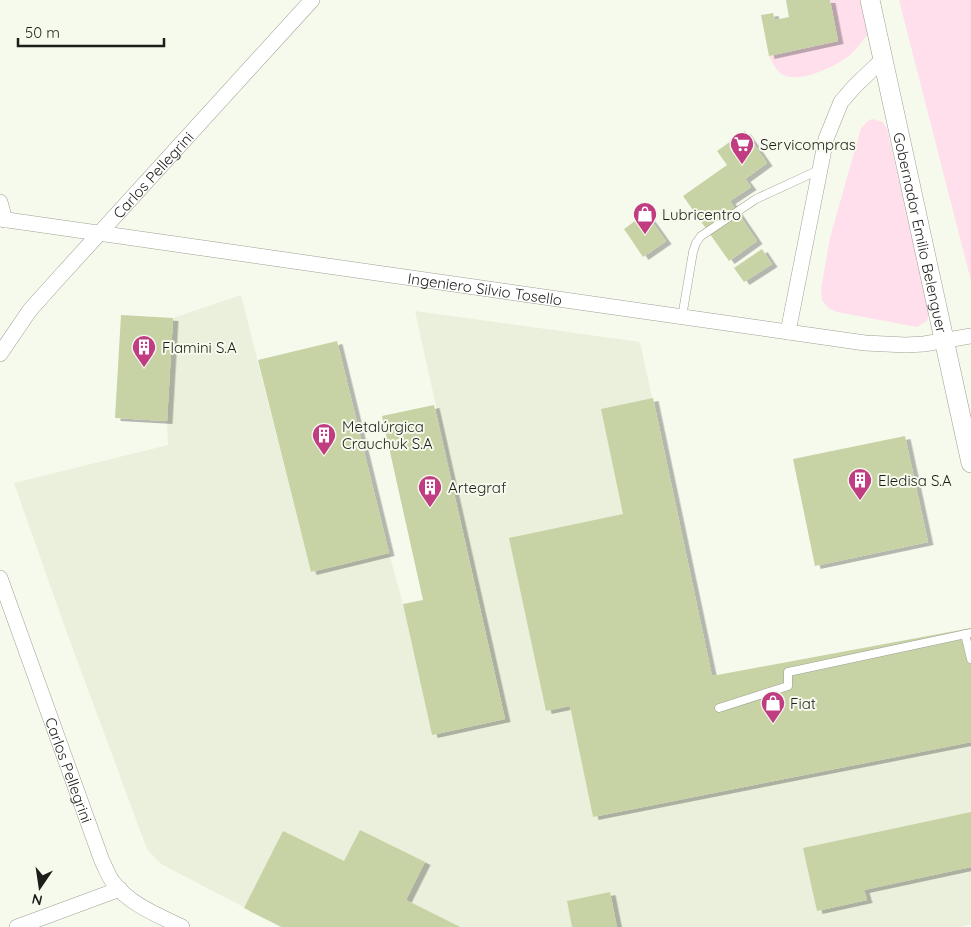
<svg xmlns="http://www.w3.org/2000/svg" width="971" height="927" viewBox="0 0 971 927" font-family="Quicksand,sans-serif">
  <style>
    .built { fill: #eaf0db }
    .green { fill: #fedfeb }
    .building { fill: #c7d3a4; filter: url(#shadow) }
    .lines { fill: none; stroke-linecap: round; stroke-linejoin: round }
    .service-casing { stroke: #9da194; stroke-width: 9 }
    .minor-casing { stroke: #9da194; stroke-width: 16 }
    .tertiary-casing { stroke: #9da194; stroke-width: 20 }
    .service { stroke: #fff; stroke-width: 8 }
    .minor { stroke: #fff; stroke-width: 15 }
    .tertiary { stroke: #fff; stroke-width: 19 }
    .labels { text-anchor: middle; dominant-baseline: central; stroke-width: 4; stroke-linejoin: round; paint-order: stroke }
    .poi-label { font-size: 15px; fill: #1d1e1a; stroke: #f6faed; text-anchor: start }
    .street-label { font-size: 15px; fill: #1d1e1a; stroke: #f6faed }
  </style>
  <defs>
    <filter id="shadow"><feDropShadow dx="5.5" dy="3" stdDeviation="0" flood-color="#0004"/></filter>
  </defs>
  <rect width="100%" height="100%" fill="#f6faed"/>
  <path class="built" d="M241,295l70,277 78,-19 14,51 29,131 73,-16 -90,-408 225,31 72,334 -141,30 22,111 378,-75v182l-9,3h-680l-121,-63 -14,-15 -80,-216 -53,-150 154,-38 -1,-24 6,-103z"/>
  <path class="green" d="M830,0h31l7,34c-6,7 -11,15 -18,21 -13,11 -55,32 -71,17 -4,-3 -7,-12 -10,-16l69,-15z
    M899,0h72v281z
    M873,119l10,3 4,7 42,184 -2,8 -10,6 -80,-15 -9,-4 -6,-8 -1,-11 9,-51 31,-110 8,-8z"/>
  <path class="building" d="M786,0h44l8,41 -69,15 -8,-41 12,-2 2,7 14,-3z
    M745,131l22,32 -22,16 6,8 -21,14 27,40 -28,20 -46,-65 44,-31 -10,-14z
    M646,213l20,28 -23,16 -19,-28z
    M762,249l10,15 -28,18 -10,-14z
    M121,315l52,3 -6,103 -52,-3z
    M337,341l52,212 -78,19 -53,-212z
    M653,398l59,278 259,-48v114l-378,75 -23,-111 -24,5 -37,-173 114,-24 -22,-105z
    M434,405l71,314 -73,16 -29,-131 20,-4 -41,-184z
    M905,436l23,106 -113,24 -22,-107z
    M971,812v55l-107,23 3,10 -50,11 -14,-63z
    M360,830l65,32 -19,38 54,27h-178l-38,-19 39,-77 61,30z
    M610,892l7,35h-45l-5,-26z"/>
  <g class="lines">
    <g class="service-casing">
      <path id="service" d="M682,317l11,-65 3,-9 5,-7 55,-37 63,-29
        M965,634l6,25
        M719,708l69,-22v-14l5,-1 178,-38"/>
    </g>
    <g class="minor-casing">
      <g id="minor">
        <path d="M0,202l5,18"/>
        <path id="s1" d="M0,219l865,124 41,2 18,-1 47,-8"/>
        <path d="M788,332l38,-193 15,-37 13,-15 29,-28"/>
        <path id="s2" d="M0,354l30,-44 26,-29 256,-281"/>
        <path id="s3" d="M0,578l102,283c4,7 6,15 11,21 17,23 45,33 69,45"/>
        <path d="M17,927l103,-38"/>
      </g>
    </g>
    <g class="tertiary-casing">
      <g id="tertiary">
        <path id="s4" d="M870,0l101,463"/>
      </g>
    </g>
    <use href="#service" class="service"/>
    <use href="#minor" class="minor"/>
    <use href="#tertiary" class="tertiary"/>
  </g>
  <defs>
    <g id="supermarket-pin" transform="scale(1.25)"><path d="M0 17L-7.5 6A9.5 9.5 0 1 1 7.5 6Z" fill="#c13d82" stroke="#f6faed"/><path d="M-6-5.5h2.5l.6 2H6L4.5 2H-2.5L-4.4-4H-6ZM-1.5 3.2a1.3 1.3 0 1 0 .1 0ZM3 3.2a1.3 1.3 0 1 0 .1 0Z" fill="#fff"/></g>
    <g id="shop-pin" transform="scale(1.25)"><path d="M0 17L-7.5 6A9.5 9.5 0 1 1 7.5 6Z" fill="#c13d82" stroke="#f6faed"/><path d="M-5-2.5h2.3a2.7 3.5 0 0 1 5.4 0H5L5.5 6h-11ZM-1.5-2.5h3a1.5 2.3 0 0 0-3 0Z" fill="#fff"/></g>
    <g id="building-pin" transform="scale(1.25)"><path d="M0 17L-7.5 6A9.5 9.5 0 1 1 7.5 6Z" fill="#c13d82" stroke="#f6faed"/><path d="M-4-6H4V6H1V3H-1V6H-4ZM-2.5-4.3h1.7v1.8h-1.7ZM.8-4.3h1.7v1.8H.8ZM-2.5-1h1.7V.8h-1.7ZM.8-1h1.7V.8H.8Z" fill="#fff"/></g>
  </defs>
  <g fill-rule="evenodd">
    <use href="#supermarket-pin" x="742" y="144"/>
    <use href="#shop-pin" x="645" y="214"/>
    <use href="#building-pin" x="144" y="347"/>
    <use href="#building-pin" x="324" y="435"/>
    <use href="#building-pin" x="860" y="480"/>
    <use href="#building-pin" x="430" y="487"/>
    <use href="#shop-pin" x="773" y="703"/>
  </g>
  <g class="labels">
    <g class="poi-label">
      <text x="760" y="144">Servicompras</text>
      <text x="662" y="214">Lubricentro</text>
      <text x="162" y="347">Flamini S.A</text>
      <text x="342" y="426">Metalúrgica<tspan x="342" dy="17">Crauchuk S.A</tspan></text>
      <text x="878" y="480">Eledisa S.A</text>
      <text x="448" y="487">Artegraf</text>
      <text x="790" y="703">Fiat</text>
    </g>
    <g class="street-label">
      <text stroke="none"><textPath href="#s2" startOffset="236">Carlos Pellegrini</textPath></text>
      <text stroke="none"><textPath href="#s4" startOffset="238">Gobernador Emilio Belenguer</textPath></text>
      <text stroke="none"><textPath href="#s1" startOffset="490">Ingeniero Silvio Tosello</textPath></text>
      <text stroke="none"><textPath href="#s3" startOffset="204">Carlos Pellegrini</textPath></text>
    </g>
  </g>
  <g transform="translate(40 887) rotate(193)" stroke="#f6faed" stroke-width="4" paint-order="stroke">
  <path d="M0-4L9 19L0 12L-9 19Z" fill="#1d1e1a"/>
  <text y="-8" font-size="14" font-weight="bold" text-anchor="middle" fill="#1d1e1a">N</text>
  </g>
  <path d="M18 38v8h146v-8" fill="none" stroke="#1d1e1a" stroke-width="2.5"/>
  <text x="25" y="38" font-size="15" fill="#1d1e1a" stroke="#f6faed" stroke-width="4" paint-order="stroke">50 m</text>
</svg>
